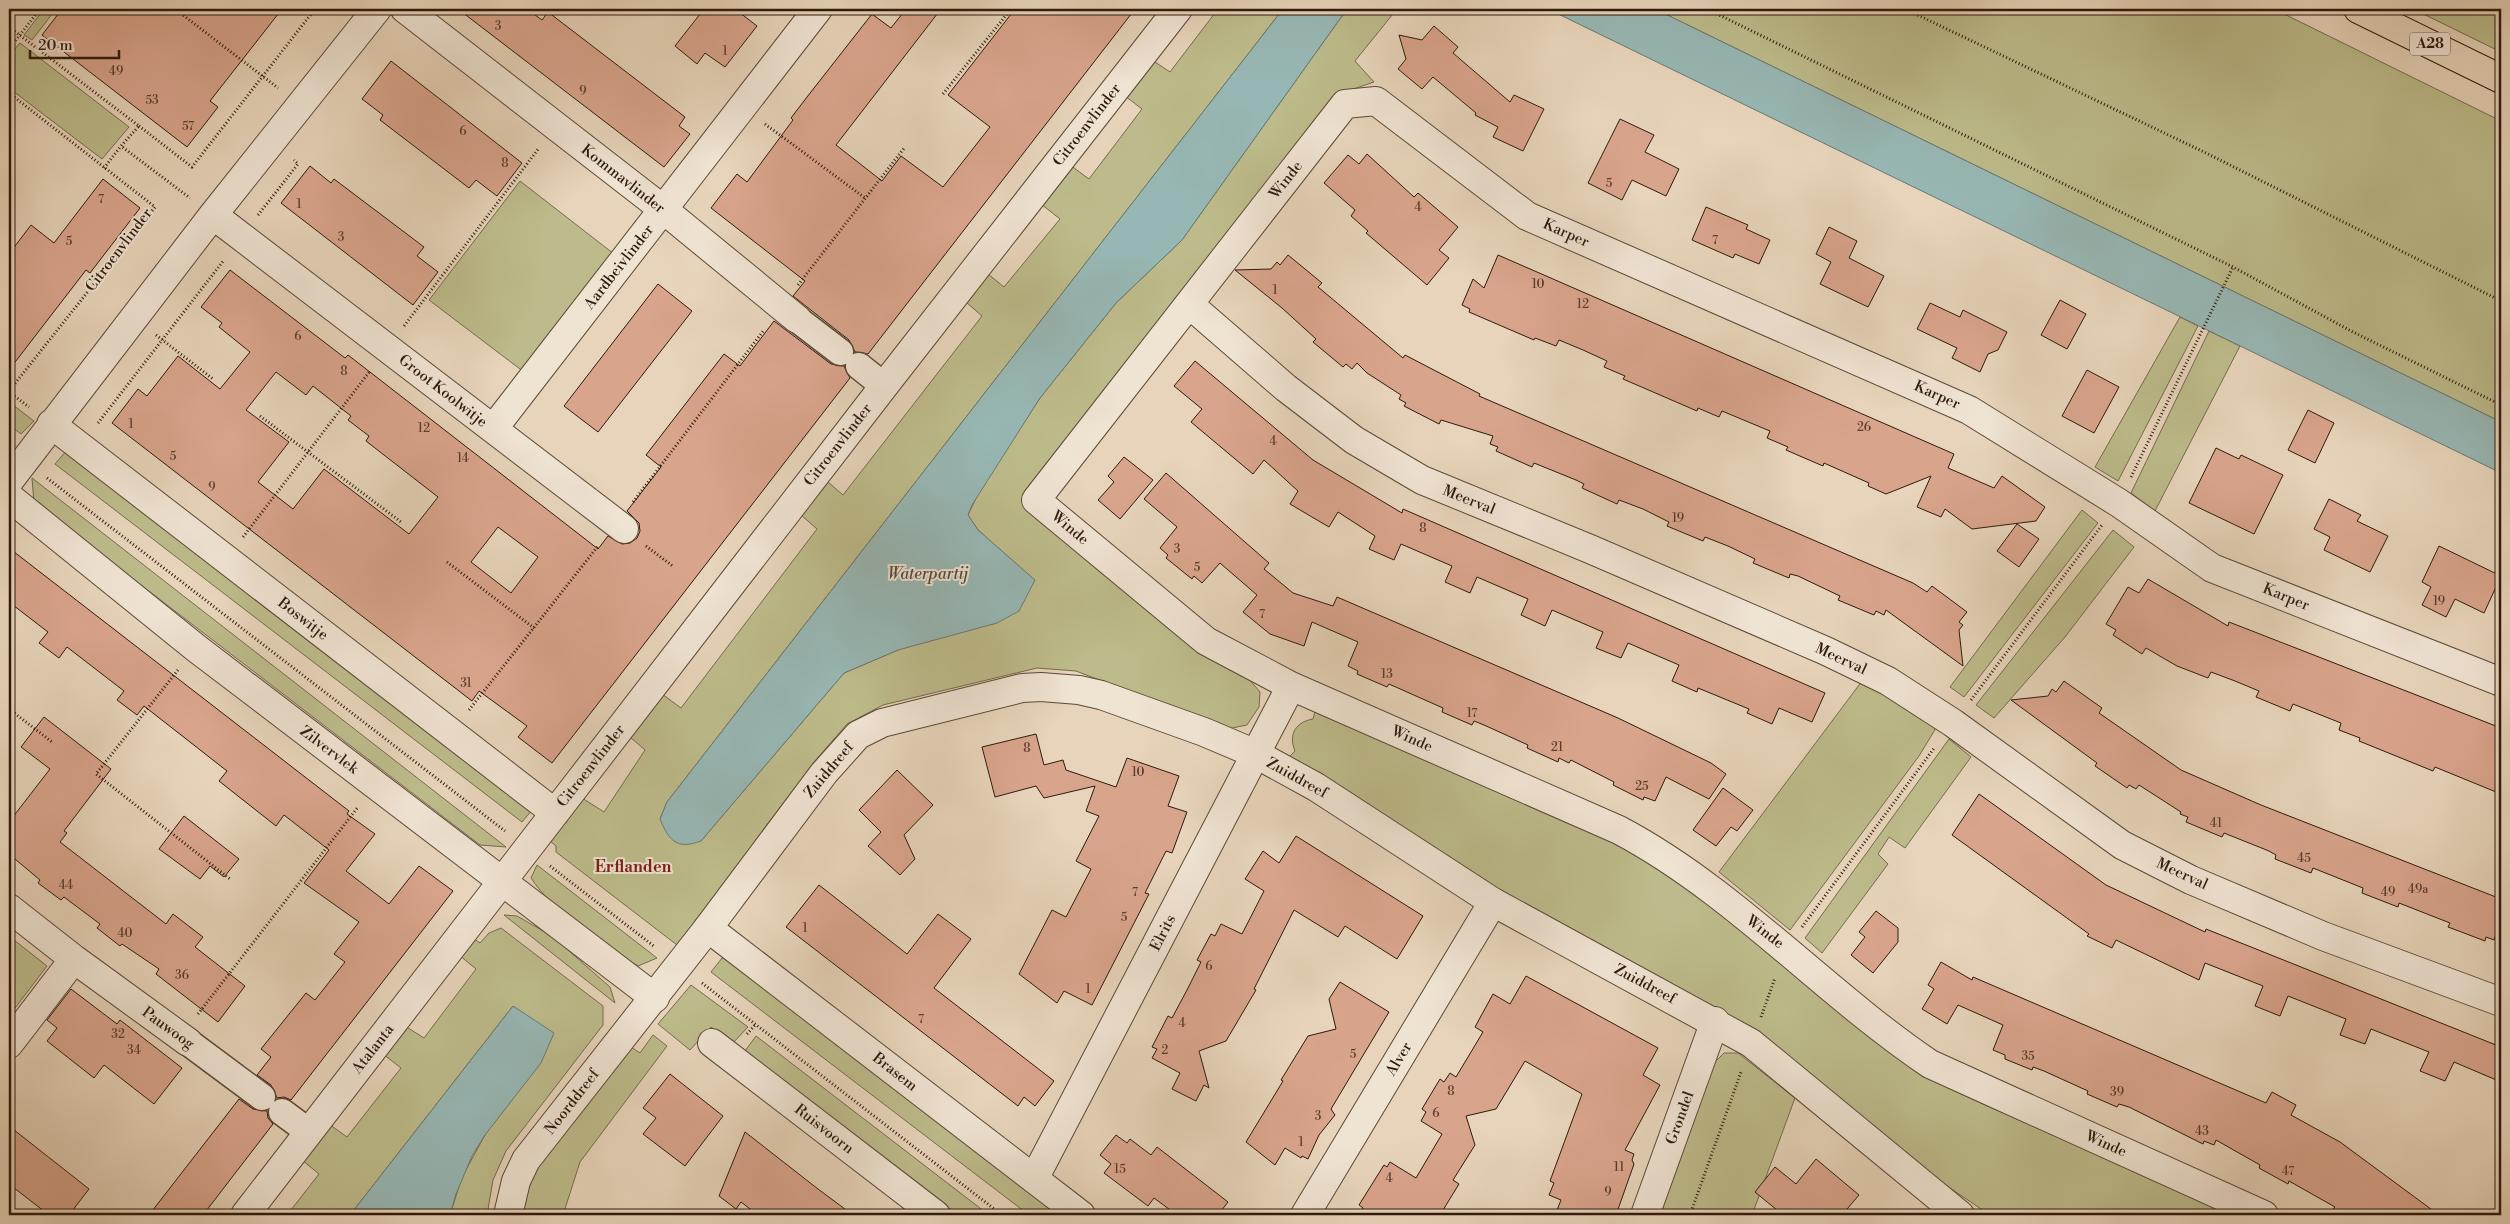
<svg xmlns="http://www.w3.org/2000/svg" width="2510" height="1224" viewBox="0 0 2510 1224" font-family="'Libre Bodoni',serif">
  <style>
    .green { fill: #bdbb8b; stroke: #766a4c }
    .water { fill: #97b7b4; stroke: #6d7871 }
    .building { fill: #d9a48c; stroke: #2e1a0c; fill-rule: evenodd }
    .lines { fill: none; stroke-linecap: round; stroke-linejoin: round }
    .pedestrian-casing { stroke: #5c4838; stroke-width: 29 }
    .minor-casing { stroke: #5c4838; stroke-width: 30 }
    .tertiary-casing { stroke: #5c4838; stroke-width: 30 }
    .motorway-casing { stroke: #2e1a0c; stroke-width: 30 }
    .path { stroke: #2e1a0c; stroke-width: 3; stroke-dasharray: 1 2.5; stroke-linecap: butt }
    .pedestrian { stroke: #efe3d2; stroke-width: 26 }
    .minor { stroke: #efe3d2; stroke-width: 28 }
    .tertiary { stroke: #efe3d2; stroke-width: 28 }
    .motorway { stroke: #e7d4ba; stroke-width: 28 }
    .labels { text-anchor: middle; dominant-baseline: central; stroke-width: 4; stroke-linejoin: round; paint-order: stroke }
    .number-label { font-size: 12px; fill: #593c2c }
    .shield { fill: #efe3d2; stroke: #685647; stroke-width: 1 }
    .shield-label { font-size: 14px; font-weight: bold; fill: #2e1a0c }
    .street-label { font-size: 15px; fill: #2e1a0c; stroke: #efe3d2 }
    .water-label { font-size: 16px; font-style: italic; fill: #4e493e; stroke: #efe3d2 }
    .neighbourhood-label { font-size: 16px; font-weight: bold; fill: #7a1f14; stroke: #efe3d2 }
  </style>
  <rect width="100%" height="100%" fill="#e7d4ba"/>
  <filter id="stains"><feTurbulence type="fractalNoise" baseFrequency=".004" numOctaves="4"/><feColorMatrix values="0 0 0 0 .2 0 0 0 0 .09 0 0 0 0 .02 0 0 0 .5 -.17"/></filter>
  <radialGradient id="worn" r=".72"><stop offset=".6" stop-color="#630" stop-opacity="0"/><stop offset="1" stop-color="#630" stop-opacity=".3"/></radialGradient>
  <path class="green" d="M44,9h12l-24,31 -8,-5z
    M1218,9h65l-616,793 -7,17 41,22 143,-168 54,-23 136,-70 -56,-50 -10,-15 12,-25 60,-92 76,-95 66,-63 165,-231h50l-42,52 19,21 -41,14 -312,405 188,156 38,20 13,15 -1,15 -12,18 -20,4 -151,-58 -39,-3 -154,37 -36,19 -33,38 -137,183 -121,-93v-6l-7,-6 33,-42 22,14 41,-62 -15,-13 32,-43 19,14 136,-179 -16,-14 27,-33 15,13 139,-179 -16,-14 22,-28 16,13 56,-68 -19,-15 29,-39 19,14 53,-70 -17,-13 27,-36 18,12z
    M1655,9h619l227,112v301z
    M2413,9h88v43z
    M20,43l109,84 -27,32 -93,-71v-32z
    M520,181l94,73 -90,118 -95,-72z
    M2180,317l18,9 -80,155 -23,-14z
    M2209,331l31,15 -85,165 -24,-18z
    M9,402l25,19 -13,13 -12,-9z
    M67,450l466,359 -11,13 -467,-358z
    M32,478l474,369 -26,-2 -446,-342z
    M2082,510l16,13 -134,174 -14,-10z
    M2113,530l21,17 -69,90 -71,81 -18,-13z
    M1862,681l74,47 -17,28 -129,174 -71,-58z
    M1315,711l284,123 48,26 52,37 216,171 31,19 39,18 251,110h-246l-46,-31 -173,-141 -272,-153 -210,-133 6,-6c-7,-17 1,-29 18,-32z
    M1949,739l22,18 -66,91 -16,-11 -11,17 10,10 -66,89 -17,-15z
    M537,865l120,93 -19,8c-35,-21 -85,-54 -107,-88z
    M504,915l13,1 35,20 58,51 5,16z
    M501,928l102,78v19l-97,126 -13,29 -6,35h-37l12,-38 23,-42 28,-129 -163,209h-63l32,-41 -17,-14 27,-36 18,13 54,-69 -18,-14 22,-28 19,12 52,-69 -17,-14 14,-17 7,5 9,-10z
    M9,936l38,30 -38,50z
    M722,958l11,3 331,254h-35l-318,-243z
    M691,985l57,42 -16,17 -21,-17 -21,23 -32,-26z
    M653,1035l14,11 -87,116 -17,53h-40l4,-31 9,-16 95,-121 9,6z
    M756,1036l233,179h-31l-213,-164z
    M1724,1053h14l57,45 -43,117h-92l49,-139 5,-13z"/>
  <path class="water" d="M1283,9h64l-165,231 -66,63 -76,95 -68,107 -4,10 10,15 57,50 -16,31 -22,12 -99,27 -54,23 -143,168c-24,9 -32,0 -41,-22l7,-17z
    M1548,9h107l846,413v51z
    M513,1006l41,27 -13,30 -56,72 -13,21 -16,38 -6,21h-100z"/>
  <path class="building" d="M62,9h220l-72,92 8,6 -31,40 -145,-112z
    M458,9h69l15,11 6,-8 137,105 -6,9 11,8 -26,33z
    M704,9h31l22,17 -32,41 -20,-14 -8,11 -22,-18z
    M906,9h35l-105,136 46,36 19,-25 42,31 47,-60 -42,-32 67,-86h120l-267,345 -13,-2 -6,-12 -56,-44 12,-15 -94,-73 26,-34 10,8 46,-62 -2,-2 16,-21 65,-83 19,14z
    M1434,26l24,21 -5,6 57,49 4,-7 30,14 -21,42 -30,-14 5,-10 -23,-12 1,-2 -43,-36 -11,12 -24,-20 8,-10 -7,-24 23,5z
    M391,61l131,102 -25,33 -21,-16 -7,8 -89,-68 3,-5 -21,-16z
    M1620,119l34,16 -9,17 34,17 -13,27 -34,-16 -10,20 -34,-17z
    M1367,154l47,43 4,-4 40,34 -19,23 10,8 -22,27 -61,-52 2,-2 -17,-15 4,-6 -31,-27 24,-28 11,9z
    M310,166l21,17 3,-4 90,68 -7,9 21,16 -25,33 -132,-102z
    M103,179l37,29 -50,65 -4,-3 -77,100v-116l22,-29 23,18z
    M1706,207l42,18 -2,4 24,11 -11,24 -24,-10 -2,4 -41,-18z
    M1829,227l28,14 -8,17 35,18 -16,31 -48,-23 11,-22 -15,-8z
    M1288,255l34,28 -4,4 85,71 2,-3 75,39 -1,2 434,187 14,9 5,-6 35,26 -8,10 4,3 -4,5 4,36 -77,-56 -2,5 -8,-4 -2,4 -36,-15 2,-4 -42,-20 -8,-2 -1,4 -36,-15 2,-4 -27,-13 -23,-9 -2,4 -36,-15 2,-4 -26,-13 -24,-9 -2,4 -35,-16 2,-4 -8,-4 -42,-17 -2,4 -36,-16 2,-4 -8,-3 3,-8 -52,-16 -2,4 -35,-18 2,-3 -7,-4 2,-4 -34,-22 -10,-10 -5,6 -6,-5 -3,3 -30,-25 3,-3 -34,-31 -47,-38 36,-1 6,-7 3,3z
    M1498,255l456,199 -6,14 46,20 8,-12 43,31 -9,14 -64,8 -27,-20 -4,8 -24,-10 14,-31 -45,18 -18,-8 1,-3 -45,-20 -1,3 -37,-16 2,-3 -21,-9 3,-7 -48,-20 -3,6 -21,-9 -1,3 -74,-32 2,-3 -21,-9 3,-6 -24,-11 -24,-10 -3,6 -21,-8 -1,2 -65,-28 1,-3 -8,-4 11,-26 11,9z
    M230,270l115,88 3,-3 250,194 10,-13 14,8 8,-1 7,-5 3,-7 -1,-8 -12,-12 34,-44 -15,-12 78,-101 16,12 34,-45 57,43 13,2 6,12 -298,385 -34,-26 9,-11 -48,-35 -7,10 -360,-278 26,-34 9,7 31,-40 42,33 30,-37 -31,-25 3,-4 -21,-16zM276,372l30,23 7,-9 38,30 -3,4 21,16 -3,5 72,56 -29,37 -85,-65 -31,40 -35,-27 31,-40 -43,-32zM498,527l40,30 -27,36 -40,-31z
    M658,284l34,27 -94,121 -34,-26z
    M2060,300l26,14 -19,35 -26,-14z
    M1930,303l30,14 3,-7 44,22 -9,18 -10,4 -8,18 -28,-14 5,-10 -40,-19z
    M1195,361l118,99 89,53 1,-4 422,184 -13,29 -33,-14 -7,16 -25,-11 2,-4 -51,-21 -1,4 -25,-11 7,-16 -51,-22 -7,15 -25,-10 7,-16 -51,-22 -7,16 -24,-11 7,-16 -51,-22 -7,16 -25,-11 7,-16 -51,-22 -7,16 -25,-11 6,-13 -37,-24 -9,15 -39,-23 8,-13 -34,-31 -11,14 -62,-52 11,-13 -28,-23z
    M2087,370l32,17 -25,46 -32,-17z
    M2308,410l26,13 -19,40 -27,-13z
    M2216,448l23,11 2,-4 42,20 -29,59 -65,-31z
    M1124,457l29,23 -33,39 -22,-19 16,-18 -6,-6z
    M1166,473l103,90 -5,6 29,24 40,13 4,-9 281,121 93,45 15,11 -17,25 -43,-22 -11,24 -11,-4 -1,3 -30,-15 1,-3 -43,-22 -2,3 -10,-5 -1,4 -31,-14 1,-3 -44,-20 -10,-4 -2,4 -30,-13 1,-4 -54,-24 -2,3 -30,-13 1,-3 -10,-5 10,-24 -46,-20 -8,24 -34,-12 -27,-22 14,-17 -37,-32 -18,20 -8,-7 -2,3 -26,-21 2,-3 -8,-7 17,-21 -33,-28z
    M2329,499l32,16 -4,6 31,15 -18,36 -46,-22 6,-13 -16,-8z
    M2017,524l22,15 -20,28 -22,-16z
    M2439,546l62,30 -17,37 -29,-14 -9,18 -24,-12 9,-18 -9,-5z
    M9,548l340,263 -2,3 28,20 -29,37 43,33 30,-38 34,25 -162,209 -7,-3 -7,1 -6,-13 -14,-10 14,-18 -10,-8 45,-56 9,7 30,-38 -11,-8 25,-32 -55,-39 25,-33 -45,-35 -8,11 -57,-45 8,-10 -83,-65 -7,9 -20,-15 7,-9 -57,-44 -8,11 -20,-15 9,-11 -39,-30z
    M2148,579l80,47 1,-4 272,106v66l-66,-27 -2,4 -74,-30 1,-3 -21,-8 2,-7 -48,-19 -3,7 -34,-14 3,-6 -24,-10 -24,-9 -3,6 -31,-12 -31,-18 -4,6 -29,-19 3,-5 -10,-6 22,-37 11,6z
    M2064,681l38,27 -3,5 82,57 80,35 240,94v22l-7,19 -8,-3 -1,4 -21,-8 -16,-6 2,-4 -51,-20 -1,4 -36,-14 1,-5 -50,-20 -2,5 -36,-14 1,-4 -7,-4 -45,-18 -2,4 -36,-15 2,-5 -8,-3 1,-2 -42,-27 -3,4 -7,-4 -2,3 -32,-22 2,-3 -86,-63 37,-4 4,-7 4,3z
    M44,717l67,52 -47,62 3,2 -7,9 106,82 7,-10 30,23 -8,10 50,39 -27,36 -62,-48 3,-5 -37,-25 -2,2 -23,-18 3,-4 -36,-27 -3,3 -23,-17 2,-3 -31,-26v-32l41,-53 -29,-22z
    M1036,734l8,31 19,-5 3,10 50,17 11,-29 52,18 -11,30 19,6 -15,41 -6,-2 -21,42 4,1 -57,111 -28,-14 -7,12 -38,-29 33,-64 14,7 25,-48 -15,-8 23,-45 -13,-5 9,-25 -51,12 -8,-12 -41,11 -13,-50z
    M897,770l36,35 -29,30 11,24 -15,16 -32,-29 13,-14 -22,-22z
    M1723,788l30,22 -16,21 -6,-4 -15,19 -23,-16z
    M1979,794l127,91 99,47 1,-3 295,118v35l-47,-20 -9,19 -25,-10 9,-19 -58,-23 -6,15 -25,-9 6,-16 -58,-23 -8,20 -25,-10 8,-20 -58,-23 -6,17 -83,-40 -4,8 -25,-12 2,-2 -137,-99z
    M184,816l55,43 -15,18 -14,-11 -10,13 -41,-30z
    M1296,836l127,80 -26,43 -52,-33 -7,11 -44,-27 -40,79 2,1 -30,51 -27,10 10,37 -5,-3 -8,16 -24,-12 8,-16 -28,-15 5,-9 -5,-2 16,-31 4,2 15,-28 14,-28 -4,-2 14,-26 4,2 6,-12 21,10 22,-43 -19,-12 18,-28 16,12z
    M819,885l88,69 31,-40 33,25 -37,49 120,93 -19,25 -11,-9 -6,9 -232,-179z
    M1876,911l22,17v14l-25,31 -22,-18 14,-18 -6,-5z
    M1941,962l31,18 1,-3 293,126 6,-11 24,13 -5,10 49,27 99,73h-111l7,-8 -46,-26 -1,3 -29,-16 1,-3 -44,-25 -2,5 -10,-4 -1,3 -74,-37 -10,-3 -2,3 -30,-13 1,-3 -44,-20 -11,-4 -1,3 -27,-11v-4l-12,-5 10,-25 -45,-20 -11,19 -25,-15 12,-20 -6,-4z
    M1526,976l132,72 -15,27 17,10 -35,65 9,4 -2,6 2,4 -18,51h-61l6,-15 -12,-5 5,-12 -4,-2 32,-87 -57,-33 -29,48 -30,7 9,29 -22,35 6,4 -19,31h-81l4,-7 -4,-3 25,-40 3,2 3,-5 26,16 26,-44 -21,-13 5,-9 -4,-3 18,-30 4,3 6,-9 6,4 27,-45 -8,-5 18,-33 17,10z
    M1340,982l49,30 -58,97 4,6 -16,20 -11,24 -6,-3 -1,2 -16,-10 -10,17 -29,-23 37,-61 -2,-1 27,-44 28,-7 -7,-30z
    M71,989l46,35 3,-4 62,48 -28,36 -50,-39 -10,13 -47,-37 10,-13 -10,-8z
    M670,1074l53,42 -38,50 -42,-32 13,-16 -13,-10z
    M239,1099l14,10 14,2 1,7 5,6 -70,91h-54z
    M9,1126l80,63 -20,26h-20l-40,-31z
    M745,1132l73,57 35,26h-95l-17,-13 -5,7 -17,-13z
    M1116,1135l11,8 3,-4 21,16 6,-8 71,55 -10,13h-41l-23,-17 -6,8 -44,-33 7,-9 -11,-9z
    M1816,1159l43,36 -17,20h-59l-28,-23 20,-25 21,17z"/>
  <g class="lines">
    <g class="pedestrian-casing">
      <path id="pedestrian" d="M797,319l43,33
        M859,366l25,20
        M188,1042l74,55
        M282,1112l27,20"/>
    </g>
    <g class="minor-casing">
      <path id="minor" d="M405,9l259,201 133,109
        M213,215l411,314
        M1189,304l97,84 68,52 68,40 168,69 236,102 62,30 65,42 169,122 69,35 132,56 178,66
        M51,424l504,389
        M493,429l325,-420
        M9,481l204,-266 164,-206
        M9,497l187,151 459,350
        M9,908l65,51 114,83
        M708,928l373,287
        M712,1043l224,172
        M9,1044l65,-85
        M1034,1179l257,-493
        M245,1215l639,-829 294,-377
        M1305,1215l188,-313
        M1645,1215l70,-194
        M2264,1215l-334,-151c-108,-73 -196,-173 -311,-234l-328,-144 -85,-45 -170,-141 309,-396 31,-3 151,115 442,194 150,93 93,65 289,114"/>
    </g>
    <g class="tertiary-casing">
      <path id="tertiary" d="M508,1215l8,-34 10,-21 182,-232 116,-155 34,-38 24,-12 140,-35 19,-1 38,3 22,5 103,37 52,22 60,33 177,115 258,141 209,172"/>
    </g>
    <g class="motorway-casing">
      <path id="motorway" d="M2358,9l143,70"/>
    </g>
    <path class="path" d="M175,9l103,79
      M1005,9l4,2
      M1707,9l526,258 118,64 150,74
      M1905,9l297,142 299,150
      M9,27l130,99 -18,20 69,52
      M9,49l31,-40
      M9,93l146,114 -146,184
      M943,94l68,-85
      M765,124l100,74
      M139,126l53,41 123,-158
      M104,168l17,-22
      M258,215l40,-51 -4,-4
      M798,285l107,-138
      M404,326l135,-178
      M156,335l57,44
      M9,392l20,15
      M260,416l141,106
      M98,423l126,-163
      M2131,477l102,-210
      M47,478l458,353
      M633,502l131,-172
      M243,537l127,-166
      M646,546l28,21
      M447,562l87,66
      M178,670l-82,104 134,105
      M1971,700l131,-175
      M9,709l43,33
      M469,710l129,-164
      M550,866l105,81
      M1802,927l133,-180
      M702,983l300,232
      M198,1014l160,-207
      M1761,1017l14,-39
      M747,1034l8,-9
      M1690,1215l51,-143"/>
    <use href="#pedestrian" class="pedestrian"/>
    <use href="#minor" class="minor"/>
    <use href="#tertiary" class="tertiary"/>
    <use href="#motorway" class="motorway"/>
  </g>
  <g class="labels">
    <g class="number-label">
      <text x="498" y="26">3</text>
      <text x="725" y="51">1</text>
      <text x="116" y="71">49</text>
      <text x="583" y="91">9</text>
      <text x="152" y="100">53</text>
      <text x="188" y="126">57</text>
      <text x="463" y="131">6</text>
      <text x="505" y="163">8</text>
      <text x="1609" y="183">5</text>
      <text x="101" y="199">7</text>
      <text x="299" y="204">1</text>
      <text x="1418" y="207">4</text>
      <text x="341" y="237">3</text>
      <text x="1715" y="240">7</text>
      <text x="69" y="241">5</text>
      <text x="1538" y="284">10</text>
      <text x="1275" y="290">1</text>
      <text x="1583" y="304">12</text>
      <text x="298" y="336">6</text>
      <text x="344" y="371">8</text>
      <text x="131" y="424">1</text>
      <text x="1864" y="427">26</text>
      <text x="424" y="428">12</text>
      <text x="1273" y="441">4</text>
      <text x="173" y="456">5</text>
      <text x="463" y="458">14</text>
      <text x="212" y="487">9</text>
      <text x="1678" y="518">19</text>
      <text x="1423" y="528">8</text>
      <text x="1177" y="549">3</text>
      <text x="1197" y="567">5</text>
      <text x="2439" y="601">19</text>
      <text x="1262" y="614">7</text>
      <text x="1387" y="674">13</text>
      <text x="466" y="683">31</text>
      <text x="1472" y="713">17</text>
      <text x="1557" y="747">21</text>
      <text x="1027" y="748">8</text>
      <text x="1138" y="772">10</text>
      <text x="1642" y="786">25</text>
      <text x="2216" y="823">41</text>
      <text x="2304" y="858">45</text>
      <text x="66" y="885">44</text>
      <text x="2418" y="889">49a</text>
      <text x="1135" y="892">7</text>
      <text x="2388" y="892">49</text>
      <text x="1124" y="917">5</text>
      <text x="805" y="928">1</text>
      <text x="125" y="933">40</text>
      <text x="1209" y="966">6</text>
      <text x="182" y="975">36</text>
      <text x="1088" y="989">1</text>
      <text x="921" y="1019">7</text>
      <text x="1182" y="1023">4</text>
      <text x="118" y="1034">32</text>
      <text x="134" y="1050">34</text>
      <text x="1165" y="1050">2</text>
      <text x="1353" y="1054">5</text>
      <text x="2028" y="1056">35</text>
      <text x="1451" y="1091">8</text>
      <text x="2117" y="1092">39</text>
      <text x="1436" y="1113">6</text>
      <text x="1318" y="1116">3</text>
      <text x="2202" y="1131">43</text>
      <text x="1301" y="1142">1</text>
      <text x="1619" y="1167">11</text>
      <text x="1120" y="1169">15</text>
      <text x="2288" y="1171">47</text>
      <text x="1389" y="1178">4</text>
      <text x="1608" y="1192">9</text>
    </g>
    <rect class="shield" x="2410" y="32.5" width="40" height="23" rx="4"/>
    <g class="shield-label">
      <text x="2430" y="44">A28</text>
    </g>
    <g class="street-label">
      <text transform="translate(1087 125) rotate(-52)">Citroenvlinder</text>
      <text transform="translate(623 179) rotate(38)">Kommavlinder</text>
      <text transform="translate(1286 180) rotate(-52)">Winde</text>
      <text transform="translate(1566 233) rotate(24)">Karper</text>
      <text transform="translate(119 250) rotate(-53)">Citroenvlinder</text>
      <text transform="translate(619 267) rotate(-52)">Aardbeivlinder</text>
      <text transform="translate(443 391) rotate(38)">Groot Koolwitje</text>
      <text transform="translate(1937 395) rotate(24)">Karper</text>
      <text transform="translate(838 445) rotate(-52)">Citroenvlinder</text>
      <text transform="translate(1469 500) rotate(22)">Meerval</text>
      <text transform="translate(1070 528) rotate(40)">Winde</text>
      <text transform="translate(2286 597) rotate(22)">Karper</text>
      <text transform="translate(303 619) rotate(38)">Boswitje</text>
      <text transform="translate(1841 659) rotate(25)">Meerval</text>
      <text transform="translate(1412 739) rotate(24)">Winde</text>
      <text transform="translate(329 750) rotate(37)">Zilvervlek</text>
      <text transform="translate(591 766) rotate(-52)">Citroenvlinder</text>
      <text transform="translate(829 770) rotate(-50)">Zuiddreef</text>
      <text transform="translate(1297 778) rotate(29)">Zuiddreef</text>
      <text transform="translate(2182 874) rotate(25)">Meerval</text>
      <text transform="translate(1765 932) rotate(38)">Winde</text>
      <text transform="translate(1163 933) rotate(-63)">Elrits</text>
      <text transform="translate(1645 984) rotate(28)">Zuiddreef</text>
      <text transform="translate(168 1028) rotate(36)">Pauwoog</text>
      <text transform="translate(373 1049) rotate(-52)">Atalanta</text>
      <text transform="translate(1399 1059) rotate(-59)">Alver</text>
      <text transform="translate(895 1072) rotate(38)">Brasem</text>
      <text transform="translate(572 1102) rotate(-52)">Noorddreef</text>
      <text transform="translate(1680 1118) rotate(-70)">Grondel</text>
      <text transform="translate(824 1129) rotate(38)">Ruisvoorn</text>
      <text transform="translate(2106 1144) rotate(24)">Winde</text>
    </g>
    <g class="water-label">
      <text x="928" y="574">Waterpartij</text>
    </g>
    <g class="neighbourhood-label">
      <text x="633" y="867">Erflanden</text>
    </g>
  </g>
  <rect width="2510" height="1224" fill="none" stroke="#e7d4ba" stroke-width="30"/>
  <rect x="10" y="10" width="2490" height="1204" fill="none" stroke="#2e1a0c" stroke-width="2.5"/>
  <rect x="15" y="15" width="2480" height="1194" fill="none" stroke="#2e1a0c"/>
  <path d="M30 50v8h89v-8" fill="none" stroke="#2e1a0c" stroke-width="2.5"/>
  <text x="38" y="50" font-size="15" fill="#2e1a0c" stroke="#efe3d2" stroke-width="4" paint-order="stroke">20 m</text>
  <rect width="100%" height="100%" filter="url(#stains)"/>
  <rect width="100%" height="100%" fill="url(#worn)"/>
</svg>
